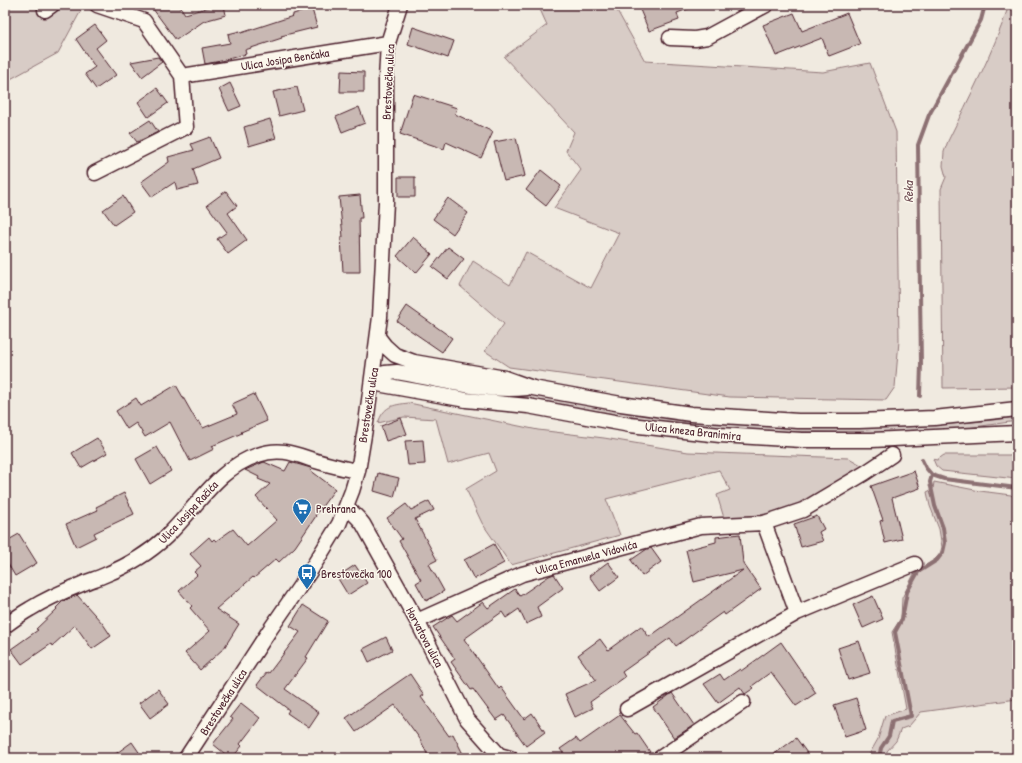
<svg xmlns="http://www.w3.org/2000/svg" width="1022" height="763" viewBox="0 0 1022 763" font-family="'Patrick Hand',sans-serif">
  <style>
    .green { fill: #d8ccc6; stroke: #917678 }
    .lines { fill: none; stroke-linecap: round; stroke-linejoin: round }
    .stream { stroke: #8c6f72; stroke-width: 4 }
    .building { fill: #c8b8b3; stroke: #4a1f2b }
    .minor-casing { stroke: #4a1f2b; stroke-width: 17 }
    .minor { stroke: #fbf7ec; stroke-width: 14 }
    .labels { text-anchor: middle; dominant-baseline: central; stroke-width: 3; stroke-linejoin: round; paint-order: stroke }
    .street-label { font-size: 12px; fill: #4a1f2b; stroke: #fbf7ec }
    .poi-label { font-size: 12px; fill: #4a1f2b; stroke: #fbf7ec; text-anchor: start }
    .water-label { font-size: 13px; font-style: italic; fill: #704e55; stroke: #fbf7ec }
  </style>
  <rect width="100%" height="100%" fill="#f0eae0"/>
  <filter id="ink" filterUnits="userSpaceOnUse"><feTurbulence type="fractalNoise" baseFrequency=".025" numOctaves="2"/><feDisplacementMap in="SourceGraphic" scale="8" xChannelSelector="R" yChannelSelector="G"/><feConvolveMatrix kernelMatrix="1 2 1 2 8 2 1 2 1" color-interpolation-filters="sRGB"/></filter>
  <g filter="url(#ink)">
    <path class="green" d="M5,5h79l-26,48 -53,29z
      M538,5h76l31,56 178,11 47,-9 26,69 3,209 -4,46 -9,13 -156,-3 -221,-30 -24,-16 19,-27 -44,-38 13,-25 37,24 16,-33 65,36 28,-55 -65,-25 27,-38 -15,-19 8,-19 -70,-75 43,-32z
      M1009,5h8v382l-74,1 -2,-199 5,-12 -3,-11 1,-14 4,-11c22,-45 45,-88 61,-136z
      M418,379c25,4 51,10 77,13 15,2 31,2 46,4 43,8 87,17 131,22 115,13 231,14 345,-1v4l-50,7 -88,5 -123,-2 -92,-8 -119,-22 -71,-7 -58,-10z
      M409,403l129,27 66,8 84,14 161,6 14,8 -6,6 -67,38 -37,6 -29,2 -7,-23 13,-5 -11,-20 -113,29 14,36 -109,30 -29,-42 -16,-34 30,-18 -7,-18 -41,11 -12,-45 -32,-2 -26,6c6,-17 14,-18 31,-20z
      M944,455h73v24l-75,-8 -6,-5 -3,-7 4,1z
      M934,482l46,9 31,4 2,2h4v202l-96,13 -12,14 -8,3 -5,12 -9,10v7h-17v-5l8,-14 7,-23 21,-7 -14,-77 9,-14 1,-20 13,-26 19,-12 6,-6 2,-7 -3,-18 -9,-23 -3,-14 6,-3z"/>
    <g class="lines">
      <path class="stream" d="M920,396l1,-32 -3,-219 11,-30 52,-95 4,-15
        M922,460l4,8 6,7 12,4 73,9
        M879,758l2,-10 8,-12 3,-15 19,-5 -16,-84 7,-13 5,-27 6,-11 5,-9 19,-12 6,-8 2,-9 -2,-15 -8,-22 -5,-24 2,-7"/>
    </g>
    <path class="building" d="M150,5h29l6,9 32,-9h7l2,10 -22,6 -28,19z
      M638,5h58v1l-19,7 2,7 -30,11z
      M312,9l5,18 -36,9 1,2 -37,12 1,4 -25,7 -16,3 -3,-16 28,-5 -2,-9 12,-3 1,2 52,-17v-2z
      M794,13l8,18 45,-18 13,31 -31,12 -7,-18 -46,18 -13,-31z
      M95,25l11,15 -10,8 20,27 -20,14 -11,-15 10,-7 -19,-28z
      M413,27l41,14 -6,17 -40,-14z
      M158,57l4,5 -20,15 -11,-15z
      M341,71l23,1v20h-24z
      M230,83l11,23 -12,5 -10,-22z
      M297,87l6,23 -24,6 -6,-24z
      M157,88l11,15 -20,14 -10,-15z
      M413,94l44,14 -2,6 38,18 -12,26 -35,-16 -2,7 -44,-15z
      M359,107l6,16 -23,9 -6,-15z
      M270,119l6,19 -27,8 -5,-19z
      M150,120l8,12 -21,10 -7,-9z
      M210,137l9,21 -26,11 5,16 -21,5 -2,-8 -23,15 -11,-15 28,-20 -1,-5 26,-7 -3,-6z
      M516,138l9,38 -21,5 -10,-39z
      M541,170l20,16 -15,20 -20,-16z
      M398,177h17v20h-17z
      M226,191l11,15 -9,7 19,27 -19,14 -11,-15 10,-7 -20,-27z
      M360,195l2,23h-3l1,54h-17l-2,-35h2l-4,-40z
      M123,196l10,16 -19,13 -11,-15z
      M448,198l20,15 -15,21 -20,-15z
      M413,237l19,17 -16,19 -19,-17z
      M448,247l16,12 -16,20 -16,-12z
      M407,306l45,32 -10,14 -45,-31z
      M176,385l21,37 2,-1 4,7 34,-14 -5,-10 22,-10 13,27 -26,11 1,1 -30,13 2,3 -24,12 -20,-39 -25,15 -9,-14 -9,6 -11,-18 20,-13 5,8z
      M401,418l6,16 -21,7 -5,-15z
      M97,438l10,15 -26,15 -9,-15z
      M423,440l2,24 -17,1 -3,-24z
      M157,447l14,24 -21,13 -14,-25z
      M264,462l21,9 5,-9 21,6 -1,2 25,19 -20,27h1l-21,31 -16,15 -3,-3 -22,19 -1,-1 -37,32 23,15 -15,24 -24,22 -15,-17 25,-22 -20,-23 2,-2 -13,-15 18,-16 -3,-3 7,-6 -11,-12 19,-17 3,4 2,-2 2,2 17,-12 14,17 30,-26 -21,-23 14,-13 -12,-5 1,-2 -14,-7z
      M914,471l6,17 -28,10 10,41 -17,4 -5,-22 3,-1 -12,-34z
      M378,473l21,5 -5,19 -20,-6z
      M124,493l10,21 -40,19 2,4 -20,10 -10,-23 32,-14 -2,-3z
      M429,501l5,9 -19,9 22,41 -8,4 15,27 -18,10 -10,-18 5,-3 -22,-39 3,-2 -15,-21 19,-14 5,6z
      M817,516l7,13 -5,3 4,9 -22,6 -7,-23z
      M19,534l18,29 -22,13 -10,-17v-17z
      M740,534l3,29 18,26 -36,26 -2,-3 -47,34 -6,-8 -48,34 3,5 -35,25 3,6 -18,9 -10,-23 31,-14 -18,-25 22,-16 8,11 33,-24 8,11 94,-67 -49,12 -8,-32 30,-8v-5z
      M494,544l10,19 -30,16 -10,-19z
      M651,548l10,14 -19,14 -11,-16 16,-11z
      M608,562l11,15 -19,14 -11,-15z
      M355,565l12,18 -19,12 -11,-18z
      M554,574l9,14 -26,19 4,10 -15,7 -7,-15 -13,9 -4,-6 -38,27 35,50 2,-2 23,32 8,-6 13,19 -19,14 -22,-31 -8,5 -23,-31 -2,1 -20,-28 4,-3 -22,-32 19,-12 5,6 26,-19 5,6 27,-19 5,7 29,-20z
      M77,595l26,29 8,12 -19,13 -17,-24 -23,21 -1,-2 -29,20 -11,-15 27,-19 -2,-1 21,-20 -1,-1 7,-7z
      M873,596l10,23 -20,9 -10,-23z
      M303,605l25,16 -22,36 2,1 -23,31 34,24 -10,15 -22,-15 2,-3 -32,-25 10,-13 2,1 31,-41 -10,-6z
      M386,637l6,13 -23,12 -6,-13z
      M859,641l11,32 -22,7 -10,-32z
      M781,642l35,51 -20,13 -25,-34 -19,14 2,2 -9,6 -5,-7 -22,16 -14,-19 16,-10 4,6 16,-11 1,2z
      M410,674l14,21 -3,2 28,39 4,-2 10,20 -9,4h-25l-9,-19 -25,-34 -39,27 -10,-14z
      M158,689l11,15 -19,14 -11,-15z
      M672,693l22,32 -20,13 -21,-31z
      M856,698l10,32 -21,7 -11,-32z
      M241,703l19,15 -20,26 2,2 -10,12h-2l-17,-14 20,-25 -3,-2z
      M620,715l15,19 2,-1 13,19 -8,6h-75l-7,-9 16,-11 4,5z
      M796,738l11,15 -7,5h-31z
      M132,742l11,16h-33z"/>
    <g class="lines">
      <g class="minor-casing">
        <path id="minor" d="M97,5l47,16 38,55 206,-33
          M45,10l7,-5
          M670,38l25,1 12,-2 59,-32
          M95,173l91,-46 -4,-51
          M378,337l7,9 10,9 19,7 91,16 28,10 88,16 70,10 107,7h61l75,-3 83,-9
          M373,377l12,-4 12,-1c41,7 89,21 130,16
          M372,383l94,17 62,6 102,19 90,10 82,5h70l145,-7
          M347,507l11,11 5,6 54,97 50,98 32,36 11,3
          M764,523l33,90
          M417,621l105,-47 179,-48 63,-3 39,-13 62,-37 27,-18
          M5,626c8,-6 16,-12 25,-17 16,-10 34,-18 52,-25 7,-4 15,-5 23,-9 22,-9 43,-21 61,-38 30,-28 51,-69 92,-82 22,-8 37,-1 58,6 14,4 28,8 42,10
          M627,709l170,-96 118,-49
          M186,758l83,-127 40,-58 30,-49 13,-33 6,-20 8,-48 14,-106 6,-115v-123l2,-36 12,-38
          M660,758l83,-56"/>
      </g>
      <use href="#minor" class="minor"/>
    </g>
  </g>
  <defs>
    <g id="supermarket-pin" transform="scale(1)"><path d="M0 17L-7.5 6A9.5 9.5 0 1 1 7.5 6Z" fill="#1f6fb2" stroke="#fbf7ec"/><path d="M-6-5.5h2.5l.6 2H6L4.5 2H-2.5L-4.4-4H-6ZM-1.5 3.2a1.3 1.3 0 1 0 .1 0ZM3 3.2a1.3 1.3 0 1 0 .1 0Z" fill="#fff"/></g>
    <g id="bus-pin" transform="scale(1)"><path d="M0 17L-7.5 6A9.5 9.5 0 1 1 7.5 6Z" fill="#1f6fb2" stroke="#fbf7ec"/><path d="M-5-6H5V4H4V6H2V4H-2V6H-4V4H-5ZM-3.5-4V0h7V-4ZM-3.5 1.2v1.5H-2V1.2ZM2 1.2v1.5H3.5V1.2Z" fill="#fff"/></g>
  </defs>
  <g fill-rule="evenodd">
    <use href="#supermarket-pin" x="302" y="508"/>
    <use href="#bus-pin" x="307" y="573"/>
  </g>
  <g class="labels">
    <g class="street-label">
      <text transform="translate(285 59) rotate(-9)">Ulica Josipa Benčaka</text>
      <text transform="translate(388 82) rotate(-87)">Brestovečka ulica</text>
      <text transform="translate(368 405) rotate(-81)">Brestovečka ulica</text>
      <text transform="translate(693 431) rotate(6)">Ulica kneza Branimira</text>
      <text transform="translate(188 512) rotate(-47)">Ulica Josipa Račića</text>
      <text transform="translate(586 557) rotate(-15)">Ulica Emanuela Vidovića</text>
      <text transform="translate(425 637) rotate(62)">Horvatova ulica</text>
      <text transform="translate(223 702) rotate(-57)">Brestovečka ulica</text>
    </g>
    <g class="poi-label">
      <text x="316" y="508">Prehrana</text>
      <text x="321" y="573">Brestovečka 100</text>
    </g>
    <g class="water-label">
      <text transform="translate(908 192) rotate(-90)">Reka</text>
    </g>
  </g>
  <rect width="1022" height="763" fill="none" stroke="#fbf7ec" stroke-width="20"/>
  <rect x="10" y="10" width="1002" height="743" fill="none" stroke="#4a1f2b" stroke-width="1.5" filter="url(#ink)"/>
</svg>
